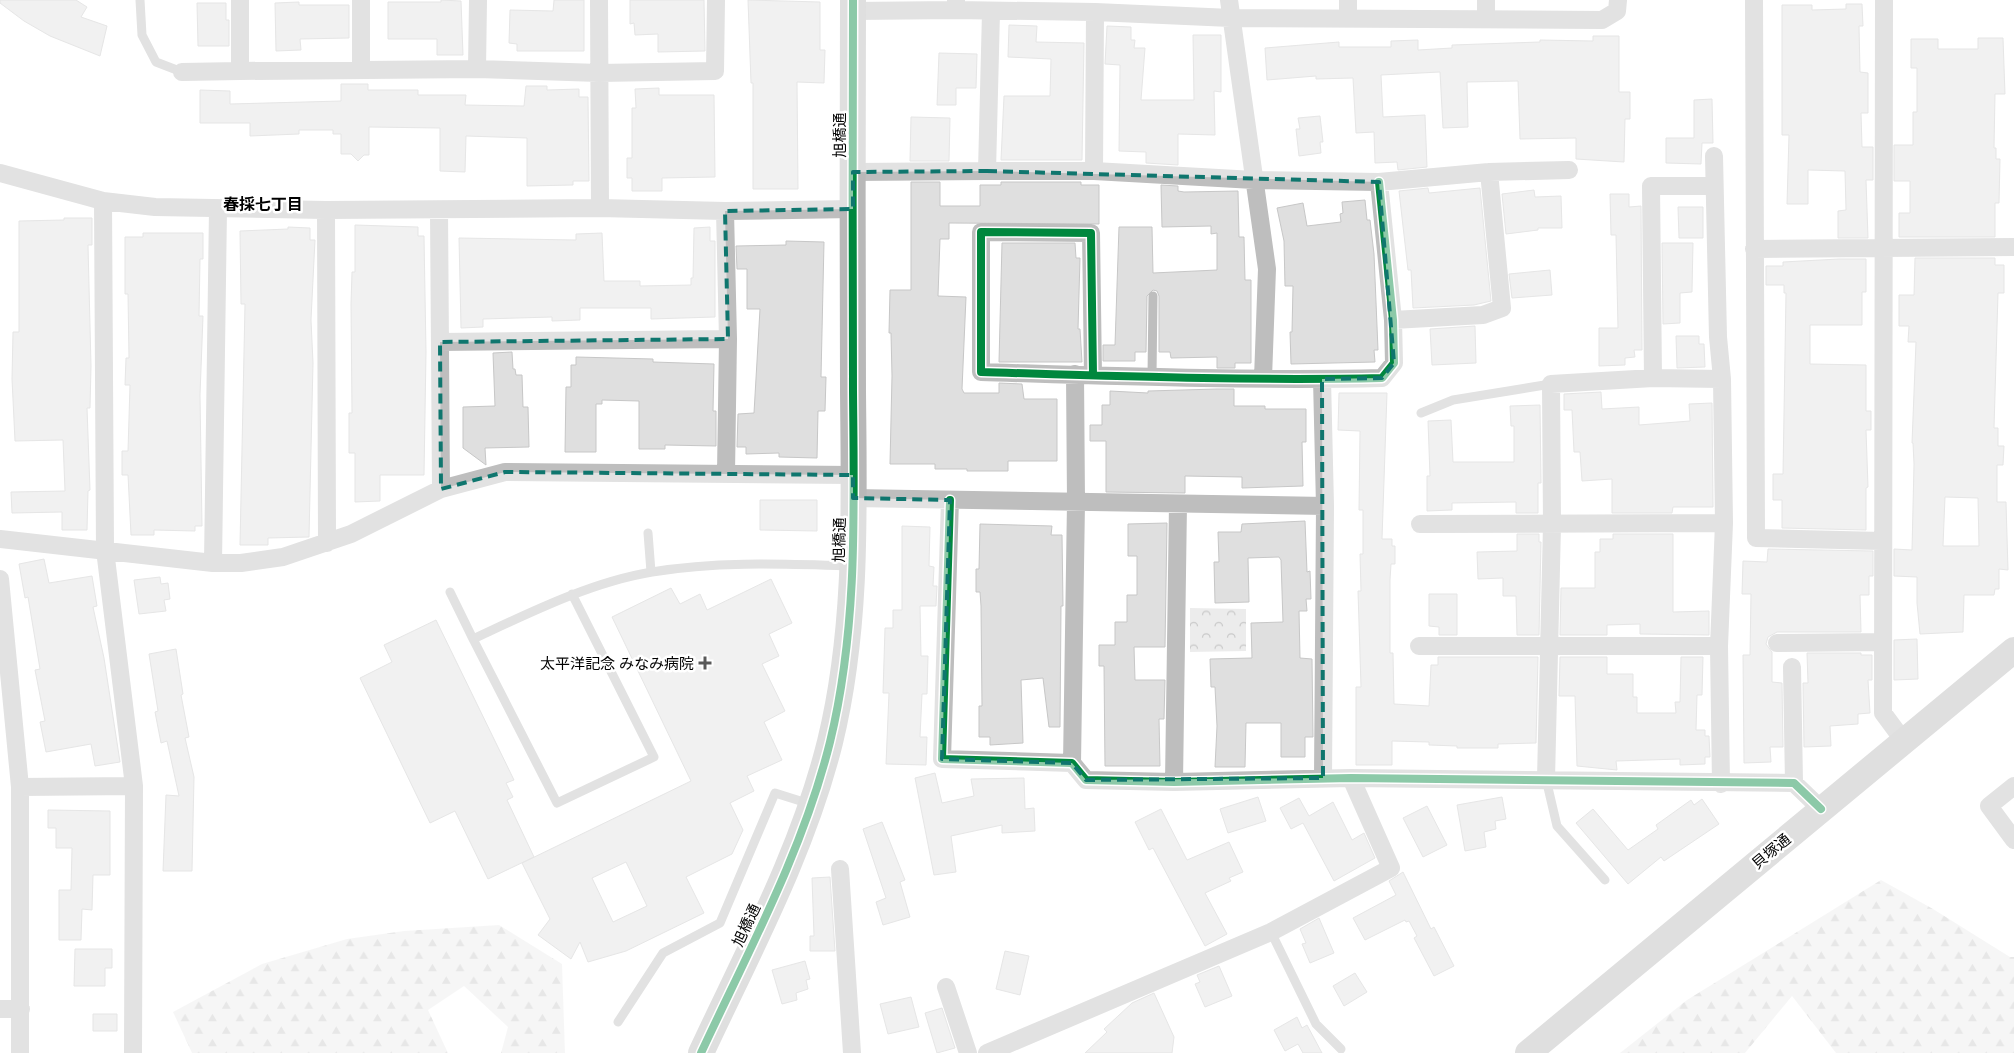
<svg xmlns="http://www.w3.org/2000/svg" width="2014" height="1053" viewBox="0 0 2014 1053" font-family="Poppins,'Noto Sans JP',sans-serif">
  <style>
    .forest { fill: url(#forest-firs) }
    .park { fill: url(#park-crowns) }
    .building { fill: #dfdfdf; stroke: #c7c7c7; fill-rule: evenodd }
    .lines { fill: none; stroke-linecap: round; stroke-linejoin: round }
    .lane { stroke: #bebebe; stroke-width: 9 }
    .street { stroke: #bebebe; stroke-width: 18 }
    .secondary { stroke: #b8b8b8; stroke-width: 26 }
    .cycleway-casing { stroke: #fff; stroke-width: 11 }
    .cycleway { stroke: #00873e; stroke-width: 8 }
    .marked { fill: none; stroke: #0f766e; stroke-width: 4; stroke-dasharray: 10 6; stroke-linejoin: round }
    .poi-dot { fill: #595959; stroke: #fff; stroke-width: 2 }
    .labels { text-anchor: middle; dominant-baseline: central; stroke-width: 5; stroke-linejoin: round; paint-order: stroke }
    .street-label { font-size: 15px; fill: #000; stroke: #fff }
    .poi-label { font-size: 15px; fill: #000; stroke: #fff; text-anchor: end }
    .neighbourhood-label { font-size: 16px; font-weight: bold; fill: #000; stroke: #fff }
  </style>
  <defs>
    <pattern id="forest-firs" width="22" height="20" patternUnits="userSpaceOnUse" patternTransform="scale(1.25)"><rect width="22" height="20" fill="#ececec"/><path d="M5 1l3.5 6h-7zM16 11l3.5 6h-7z" fill="#c9c9c9"/></pattern>
    <pattern id="park-crowns" width="20" height="18" patternUnits="userSpaceOnUse" patternTransform="scale(1.25)"><rect width="20" height="18" fill="#ececec"/><path d="M2 6a3 3 0 1 1 6 0M12 15a3 3 0 1 1 6 0" fill="none" stroke="#c9c9c9"/></pattern>
  </defs>
  <rect width="100%" height="100%" fill="#fff"/>
  <path class="forest" d="M1881,880l52,29 77,48h4v96h-178l-44,-57 -47,57h-125l67,-53z
    M499,925l63,39 3,89h-64l7,-26 -44,-41 -36,24 20,43h-256l-19,-41 89,-48 85,-25 57,-8z"/>
  <path class="park" d="M1190,608l56,1v42l-56,1z"/>
  <path class="building" d="M0,0h76l11,7 -6,10 26,9 -7,30 -50,-20 -26,-15 -24,-18z
    M441,0l20,1 2,54h-26v-16h-49v-37h53z
    M554,0h30v51h-67v-7l-8,-1 1,-33 43,1z
    M630,0h74l1,51 -47,1v-18l-23,1 -1,-12 -4,1z
    M748,0l72,2v48h5l-1,33 -27,-1 1,107h-45v-106h-2z
    M299,2v3h50v33l-49,1 1,11 -25,1 -1,-48z
    M197,3h29v17h3v26h-31z
    M1846,4h16l1,22h-4l1,46 8,1v40h-7l1,34h11v33h-7l2,58h-30v-27l8,-1 -1,-39 -37,-1v34h-21l2,-69h-7v-130h30v5l34,-1z
    M1009,25l28,1 -1,16 48,1 -2,117h-81l3,-64h46l1,-37 -43,-2z
    M1107,26l24,1v13h4l-1,8h11l-4,52h53l-1,-65h28v57l-7,-1 1,44 -37,-1v31l-32,-2v-11l-27,-1 1,-86 -15,-1z
    M1593,36h26v56h11v27h-5l-1,43 -48,-3v-21l-56,1 -2,-58 -51,1 1,45 -25,1 -3,-56 -59,3 2,42 42,-2 2,52 -29,3 -1,-8 -22,1 -1,-31 -18,1 -3,-55 -37,1v-3l-49,4 -2,-32 74,-6v5h52v-6l27,-1v10l34,-2v-3l88,-3v-2l53,1z
    M1978,38h25l2,56h-10l-1,54h2v11h4l-1,44h-4v34h-96v-24h11v-32h-16v-36h19v-33h4v-44h-6v-29h27v10h40z
    M939,53l38,1 -1,34h-20v17h-19z
    M341,84h27v6h50v5h48l-1,10 59,1 2,-20h21v4l32,-1v8h9l1,84h-16v4l-46,1v-48l-61,-2 -1,36 -25,-1v-43l-71,-1v28h-5l-6,6 -7,-7h-10v-20h-8v-4h-34v4l-49,2v-13h-50v-33l30,1v13l111,-3z
    M659,88v7h55l1,82 -53,1v13h-30v-13h-5v-20h5v-50h4l-1,-19z
    M1712,99l1,44h-11l-1,21 -35,-1v-25h28v-38z
    M1320,116l3,26h-3l1,11 -22,3 -3,-27h4l-2,-11z
    M911,117l39,1 -1,43h-39z
    M911,182h29v24h40v-21h21v-3h80v3h18v39l-150,-1v16h-9l-2,57 28,1 -4,92 2,4h35v-10l23,1 2,15h33v62h-49v10h-41v-2h-32v-5h-45l2,-88 -1,-43h-2l1,-43h21z
    M1161,185l17,1v5l6,1 54,-1 1,46h5l1,43h6v83h-16v5h-18v-11l-46,1 -1,-6h-11v-56l-2,-5 -4,-1 -6,6 -1,56h-11v9h-32v-16h12l4,-118h33l1,46 64,-3v-37l-6,1v-8l-49,1z
    M1428,188l1,5 51,-5 11,113 -17,4 -61,3 -2,-38h-3l-9,-79z
    M1534,190l1,7 26,-1 1,32h-24v2l-32,4 -4,-40z
    M1610,194h19v13l12,-1 1,144h-8l1,7 -10,1v7l-26,1v-38h19l-2,-93h-5z
    M1365,200l2,20h3l4,34 4,96h-4l1,12 -84,2 -1,-32h2l1,-46h-8l-1,-45 -7,-33 26,-5 4,23 34,-4 -1,-8 3,-1 -1,-11z
    M1678,207h25v31h-24z
    M64,218h28v27h-4l3,121 -1,42h-3l3,82 -2,1 -1,39h-25v-18l-50,1 -1,-21 54,-1 -2,-51 -48,1 -3,-62 1,-47h6v-111l45,-1z
    M355,225l63,2v9h6l2,116 -2,123h-44v26l-25,1v-49h-6v-40h3l-1,-109 1,-32h3z
    M288,227l22,1v12h5l-4,80 2,43 -4,174 -41,1v7h-28l5,-241h-4l-1,-73 48,-2z
    M710,227v14h5v76l-64,2v-11h-71v12l-28,1v-4l-69,2v8l-22,1 -2,-90 117,2v-6l26,-1 2,48h36v5l51,-1v-7h2l1,-50z
    M143,233h60v26h-3l-1,57h4l-3,79 2,131h-7v5l-41,-1v5h-23l-3,-60h-6v-24h6l2,-66h-5l1,-27h3l-1,-64h-3v-57h18z
    M786,241l38,1 -3,135h5l-1,34h-7l-1,47 -38,-1v-4l-33,1v-7h-9l1,-33 16,-1 6,-104h-13v-40h-10l-1,-23 50,-1z
    M1002,243h73l1,15h4l-2,71h2l2,33h-83z
    M1662,243h31l-1,49 -12,1v30l-17,1z
    M1915,258h80v7h9v28h-6l-4,135h4v18h6l-1,19h-6v37h9l2,68 -9,-1v20h-4l-1,6h-30l-1,37 -43,2 -3,-31v-26l-23,-1v-27l18,1 2,-86 -1,-21h-1l4,-101h-8l1,-16h-10v-31h15zM1945,497l33,1 1,48h-36z
    M1839,259h27v33h-4v33h-52v39l56,1v46h5v19h-5l2,57 -2,1v42l-84,-2v-28h-9v-26h10l3,-181h-2v-8h-18v-19h17v-4z
    M1550,270l2,25 -40,3 -3,-24z
    M1475,326l1,37 -44,2 -2,-36z
    M1676,336h23v8h5l1,23 -28,1z
    M512,352l1,17h2l1,6h6l1,32h5l1,40 -44,1 1,17 -23,-17v-41l32,-1 -2,-53z
    M576,357l77,2v3l61,2 -1,47h3v35l-51,-1v4h-26v-48l-37,-1v4h-6v48h-31l1,-65h5v-22h5z
    M1217,389h17v17h31v3h41v33h-4l1,44 -61,2v-11l-57,-1v17l-79,-1v-51h-16v-16h12v-20h8v-14l38,2v-2z
    M1601,392l1,17 37,-2v18l51,-4 -1,-17 23,-1 1,104h-40l-1,6h-60v-34l-30,2 -2,-29h-6l-2,-42h-8v-16z
    M1339,393h48l-5,146h10v7h3v18h-4l-1,16v73h3l1,51 35,2 2,-41h7v-8h100l-2,86 -38,1v4h-41v-2l-28,-1v-3l-37,-1v24h-36v-78h5l-3,-96h3l-1,-37h3v-44h-4l1,-79 -22,-1z
    M1540,405l1,78h-3v30h-22v-11l-64,1v7l-25,1v-35h3l-2,-55 23,-1 2,42h61v-36h-3l-1,-20z
    M760,500h57v31l-57,-1z
    M1305,521l2,51 3,-1 1,28h-5l1,12h-8l1,47 12,1 1,78h-8v20h-24v-34h-35l-1,44h-30l2,-41 -2,-39h-4l-1,-28 42,-1 -1,-35 32,-1 -2,-62 -2,-3 -31,1 1,44 -34,1 -1,-41h5l-1,-30h23l1,-8z
    M1167,523l-2,124h-31l1,33h30l-1,39h-5l1,47h-55l-1,-100h-5v-21h16v-23h12v-27h10v-39h-9v-32z
    M980,524l72,2 -1,9h11l1,71h-2l-1,121h-11l-6,-49 -22,2 2,63 -33,2v-8h-11v-31h3l-1,-100 -1,-14h-4v-23h3z
    M902,526l28,1 -1,39 5,1 -1,19h4l-1,20h-16l1,50h7l-1,38h-5l-2,43h7l-1,28 -40,-1 3,-71h-6l2,-65h8v-18h9z
    M1517,534h22v8h2l-2,93h-22l-1,-39h-13v-18l-25,1 -1,-27 40,-1z
    M1613,534h60v78l36,-1v24l-69,-1v-10l-33,1v10h-47l1,-47h34v-36h5v-13h13z
    M1768,549l105,2v25h-4v19h-9l1,37h-84l-9,5 -2,7 6,8v30l10,1 1,64h-13l1,15 -27,1 -1,-108h7l1,-61h-9l1,-33 24,1z
    M44,559l5,24 43,-7 5,30 -4,1 11,51 16,104 -25,4 -4,-22 -45,8 -6,-30 5,-1 -10,-51 5,-1 -12,-72 -3,1 -6,-34z
    M160,577l1,7 7,-1 2,16 -6,1 2,11 -27,3 -5,-34z
    M771,579l21,44 -23,11 10,22 -17,8 23,47 -21,11 18,38 -35,16 7,15 -24,12 13,27 -11,24 -46,23 18,36 -78,38 -38,11 -8,-20 -9,17 -33,-24 12,-16 -28,-56 169,-82 -79,-164 59,-29 9,16 20,-10 7,16zM626,862l21,44 -34,16 -21,-44z
    M1429,594h28v41h-18v-8l-10,-1z
    M436,620l78,160 -8,3 7,14 -6,3 27,57 -46,22 -33,-68 -25,12 -70,-145 32,-16 -8,-17z
    M1917,639l1,40 -24,1v-40z
    M176,649l7,45 -2,1 8,42 -4,1 9,39 -2,94h-29l3,-76 13,1 -12,-55 -6,2 -6,-31 3,-1 -9,-57z
    M1807,653h54v2h11v25h-4l2,33 -12,1v10l-28,2 1,20 -27,1 -1,-64h5z
    M1560,657h47v17h26v23h4v16h39l-1,-11h5l1,-45h22l-1,38h-5l-1,35h9v6h4l1,21h-5v7l-25,1v-6l-64,2 1,9 -40,-4 -2,-70h-16z
    M935,773l7,30 32,-7 -3,-17 53,-1 1,31 9,-1 1,23 -33,2v-8l-51,11 5,36 -22,3 -19,-97z
    M1258,797l8,24 -38,12 -8,-24z
    M1502,797l4,22 -11,2 1,8 -12,3 2,15 -21,4 -8,-46z
    M1299,798l10,18 24,-14 19,38 12,-7 11,25 -41,23 -31,-58 -12,6 -11,-21z
    M1702,799l17,25 -55,37 -3,-4 -33,27 -52,-61 17,-14 35,41 30,-21 -2,-4 35,-25 3,5z
    M1427,806l20,39 -24,12 -20,-39z
    M1161,809l26,51 42,-18 14,30 -14,6 2,3 -26,12 22,41 -22,12 -52,-98 -4,2 -14,-28z
    M48,810l62,1v64h-17l-1,35 -10,-1 -1,31h-22v-50h12l1,-42h-16v-20h-8z
    M882,822l23,58 -5,2 10,35 -27,8 -7,-23 10,-4 -23,-69z
    M1403,872l28,57 3,-2 20,39 -20,10 -20,-38 3,-2 -8,-15 -3,1 -1,-2 -40,20 -12,-22 43,-23 -7,-14z
    M830,877l5,74h-25v-15h4l-2,-58z
    M1319,918l15,35 -24,10 -8,-19 4,-1 -6,-14z
    M75,949h37v19h-7v18h-31z
    M1005,951l24,5 -9,39 -24,-6z
    M805,961l5,18 -4,1 2,9 -12,4 1,7 -15,4 -10,-34z
    M1219,966l13,30 -27,11 -10,-23 5,-2 -3,-7z
    M1355,973l12,19 -23,14 -11,-20z
    M1154,993l20,44 -2,16h-87l22,-21 -3,-3 28,-26z
    M911,997l8,30 -31,7 -8,-30z
    M942,1008l13,40 -18,5 -12,-40z
    M93,1014h24v17h-24z
    M1297,1017l5,11 5,-3 15,28h-19l-5,-9 -13,7 -11,-21z"/>
  <g class="lines">
    <path class="lane" d="M140,0l2,35 14,27 26,10
      M1152,376l1,-80
      M1421,413l32,-13 98,-16
      M648,533l3,39
      M450,592l23,47
      M572,594l82,163 -97,46 -84,-164c56,-26 118,-57 179,-67 65,-11 132,-8 198,-6
      M1546,779l11,47 48,54
      M1271,932l45,92 25,25
      M618,1022l45,-69 57,-30 55,-130 35,11"/>
    <path class="street" d="M240,0v71l237,-2 122,4 116,-2 1,-71
      M361,0v70
      M599,0l1,208
      M956,0v10l139,2 136,6 371,2 15,-9 1,-11
      M1229,0l38,269 -4,109
      M1486,0v19
      M1754,0l2,538 126,3
      M1884,0l-1,713 20,27
      M853,11l103,-1
      M991,12l-4,159h107l160,9 125,2 110,-10 80,-2
      M1348,19v-19
      M477,69l1,-69
      M182,72l58,-1
      M1714,156l4,181 4,42 2,144 -5,123 2,138
      M1094,171l1,-159
      M853,172l134,-1
      M0,173l103,28 52,6 171,3 274,-2 125,3 128,-2
      M103,201l2,349 29,236 -1,267
      M326,210l1,333
      M439,210l2,279
      M725,211l3,128 -2,134
      M1754,249l260,-2
      M1393,320l90,-5 19,-7 -13,-136
      M440,342l288,-3
      M1093,375l-2,-142 -110,-1v140c133,4 267,9 401,6l12,-15 -1,-43 -14,-138
      M1653,378l-2,-192h63
      M1322,379l3,127 -2,272
      M853,498l472,8
      M950,500l-8,259 130,4 14,17 88,2 177,-4 443,5 27,26
      M1420,524l304,-1
      M0,539l213,24h28l42,-6 68,-23 90,-45 64,-17 348,3
      M213,563l5,-354
      M0,579l20,208v266
      M1777,643l106,-1
      M1419,646h300
      M1792,667l2,116
      M1072,763l4,-261 -1,-128
      M1546,779l6,-254 -1,-141 102,-6 69,1
      M1174,782l4,-278
      M2014,786l-25,20 25,34
      M20,787l114,-1
      M840,869l12,184
      M946,987l22,66
      M0,1009h21
      M987,1053l284,-121 120,-64 -40,-90"/>
    <path class="secondary" d="M701,1053c47,-101 102,-202 129,-311 28,-115 24,-233 23,-351 0,-130 -1,-261 0,-391
      M1528,1053l486,-403"/>
    <g class="cycleway-casing">
      <path id="cycleway" d="M1093,375l-2,-142 -110,-1v140c133,4 267,9 401,6l12,-15 -1,-43 -14,-138
        M950,500l-8,259 130,4 14,17 88,2 177,-4 443,5 27,26
        M701,1053c47,-101 102,-202 129,-311 28,-115 24,-233 23,-351 0,-130 -1,-261 0,-391"/>
    </g>
    <use href="#cycleway" class="cycleway"/>
  </g>
  <path d="M0 0H2014V1053H0ZM987,171l392,11 15,181 -12,15 -60,1 1,399 -237,2 -14,-17 -130,-4 8,-259 -97,-2v-23l-348,-3 -64,17 -1,-147 288,-3 -3,-128 128,-2v-37z" fill="#fff" fill-opacity=".55" fill-rule="evenodd"/>
  <path class="marked" d="M987,171l392,11 15,181 -12,15 -60,1 1,399 -237,2 -14,-17 -130,-4 8,-259 -97,-2v-23l-348,-3 -64,17 -1,-147 288,-3 -3,-128 128,-2v-37z"/>
  <path class="poi-dot" d="M702.5 655.5h5v5h5v5h-5v5h-5v-5h-5v-5h5z"/>
  <g class="labels">
    <g class="street-label">
      <text transform="translate(839 135) rotate(-90)">旭橋通</text>
      <text transform="translate(839 540) rotate(-89)">旭橋通</text>
      <text transform="translate(1771 851) rotate(-40)">貝塚通</text>
      <text transform="translate(746 925) rotate(-65)">旭橋通</text>
    </g>
    <g class="poi-label">
      <text x="694" y="663">太平洋記念 みなみ病院</text>
    </g>
    <g class="neighbourhood-label">
      <text x="263" y="204">春採七丁目</text>
    </g>
  </g>
</svg>
